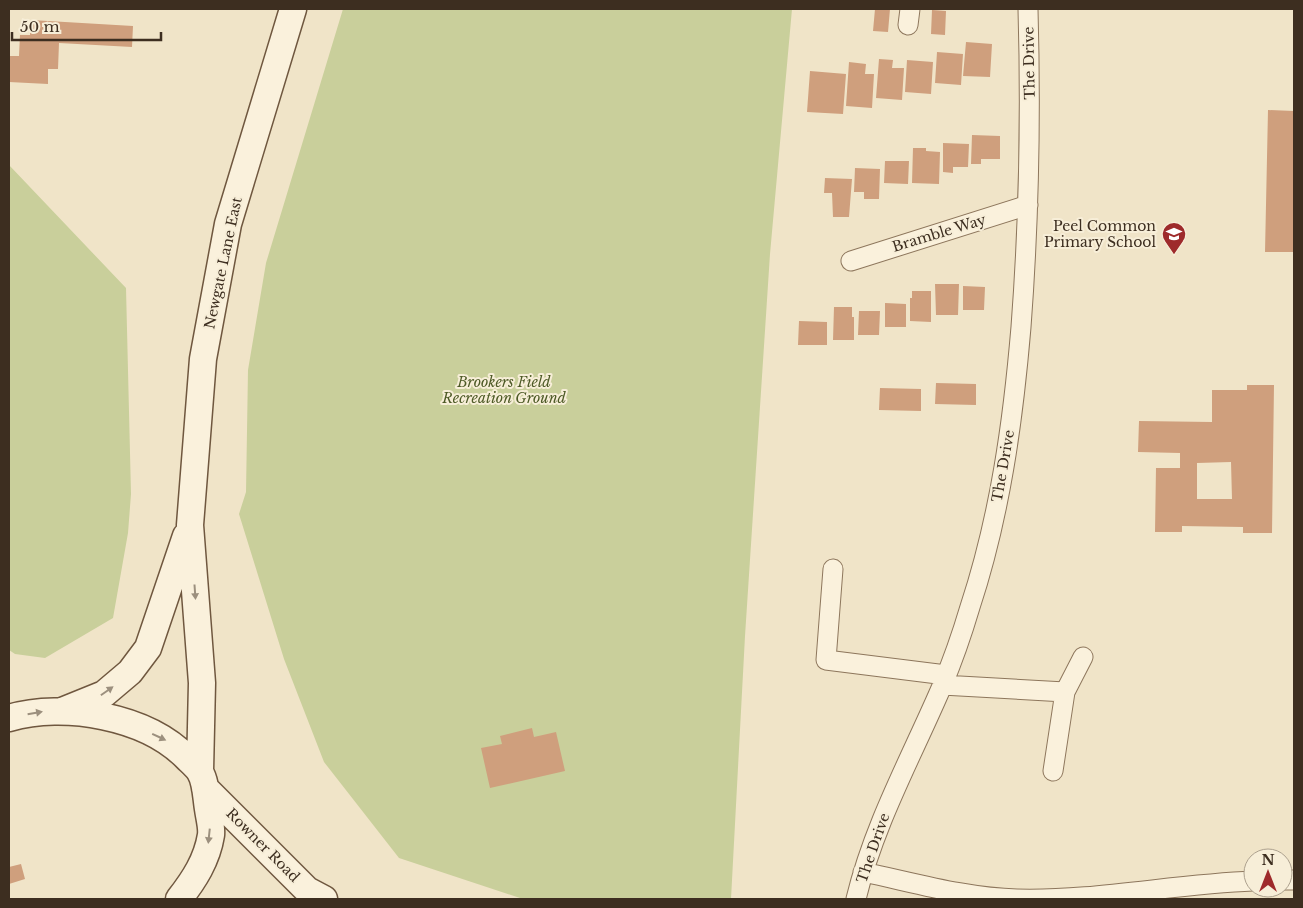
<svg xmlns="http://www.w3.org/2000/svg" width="1303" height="908" viewBox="0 0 1303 908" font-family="'Libre Baskerville',serif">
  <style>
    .green { fill: #c9cf9b }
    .building { fill: #cf9f7d; fill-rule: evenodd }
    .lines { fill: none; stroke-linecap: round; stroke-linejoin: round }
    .minor-casing { stroke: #8d765c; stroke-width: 21 }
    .secondary-casing { stroke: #6f573f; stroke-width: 29 }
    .minor { stroke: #faf1dc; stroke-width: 19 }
    .secondary { stroke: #faf1dc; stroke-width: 26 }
    .oneway { fill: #9c907e }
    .labels { text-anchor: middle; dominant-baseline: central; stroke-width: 4; stroke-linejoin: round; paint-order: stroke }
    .street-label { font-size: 14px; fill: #3d2e20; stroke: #f7eed8 }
    .poi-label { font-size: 14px; fill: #3d2e20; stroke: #f7eed8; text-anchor: end }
    .park-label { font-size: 14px; font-style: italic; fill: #4d5a26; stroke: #f7eed8 }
  </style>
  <rect width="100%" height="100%" fill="#f0e4c8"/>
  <path class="green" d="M343,9h449l-22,245 -25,382 -14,263h-208l-124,-41 -75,-96 -40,-103 -45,-145 7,-22 2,-122 18,-107z
    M9,165l117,123 5,206 -3,39 -15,85 -68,40 -30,-4 -6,-4z"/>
  <path class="building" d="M875,9h15l-2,23 -15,-1z
    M932,10l14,1 -1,24 -14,-1z
    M31,20l102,6 -1,21 -73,-4 -1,26h-10v15l-39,-2 1,-26h9l1,-21h10z
    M966,42l26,2 -2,33 -27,-1z
    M937,52l26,2 -2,31 -26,-2z
    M879,59l14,1 -1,8h12l-2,32 -26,-2z
    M907,60l26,2 -2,32 -26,-2z
    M849,62l17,2 -1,10h9l-2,34 -26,-2z
    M810,71l36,3 -3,40 -36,-2z
    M1268,110l26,1v141h-29z
    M972,135l28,1v23h-19v5h-10z
    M943,143l26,1 -1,23h-15v6l-10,-1z
    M913,148h13v3l14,1 -1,32 -27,-1z
    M885,161h24l-1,23 -24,-1z
    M855,168l25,1 -1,30h-15v-7h-10z
    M825,178l27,1 -3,38h-16l-1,-24h-8z
    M935,284h24l-1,31h-22z
    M963,286l22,1 -1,23h-21z
    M912,291h19v31l-21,-1v-23h2z
    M885,303l21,1v23h-21z
    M834,307h18v10h2v23h-21z
    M859,311h21l-1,24h-21z
    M799,321l28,1v23h-29z
    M936,383l40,1v21l-41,-1z
    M1247,385h27l-2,148h-29v-6l-61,-1v6h-27l1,-64h24v-15l-42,-1 1,-31 73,1v-32h35zM1231,462l1,37h-35v-36z
    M880,388l41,1v22l-42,-1z
    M532,728l2,9 22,-5 9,39 -75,17 -9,-40 21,-4 -2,-8z
    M21,864l4,15 -16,5v-17z"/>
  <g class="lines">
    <g class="minor-casing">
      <path id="minor" d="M908,25l2,-16
        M851,261l177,-56
        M833,569l-7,91 120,15
        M942,685l123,7
        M1053,771l12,-79 18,-35
        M863,872c49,10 103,26 154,27 79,2 157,-15 236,-18
        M1283,880h11
        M856,899c18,-75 56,-143 86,-213 11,-26 20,-52 28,-79 30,-91 43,-185 51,-280 8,-106 10,-212 7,-318"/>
    </g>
    <g class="secondary-casing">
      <path id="secondary" d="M62,711l42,-17 26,-22 18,-24 38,-112
        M9,718c55,-16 137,-2 178,40 4,4 10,9 13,14 6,10 6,25 8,37 1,8 4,18 3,26 -4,25 -17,45 -32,64
        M200,771l2,-88 -12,-158 13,-166 25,-135 65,-215
        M205,788l102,102 17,9"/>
    </g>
    <use href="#minor" class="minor"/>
    <use href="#secondary" class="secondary"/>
  </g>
  <defs><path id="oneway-solid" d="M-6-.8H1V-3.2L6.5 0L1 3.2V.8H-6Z" transform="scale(1.25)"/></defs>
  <g class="oneway">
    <use href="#oneway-solid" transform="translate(195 592) rotate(86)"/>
    <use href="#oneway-solid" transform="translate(107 691) rotate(-35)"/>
    <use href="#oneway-solid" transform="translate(35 713) rotate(-10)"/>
    <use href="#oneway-solid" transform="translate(159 737) rotate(25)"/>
    <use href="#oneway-solid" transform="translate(209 836) rotate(96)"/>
  </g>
  <defs>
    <g id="school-pin" transform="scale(1.25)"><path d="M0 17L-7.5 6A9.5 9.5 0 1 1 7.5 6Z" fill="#9e2a2b" stroke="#f7eed8"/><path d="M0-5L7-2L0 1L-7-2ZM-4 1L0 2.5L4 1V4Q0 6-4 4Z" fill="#fff"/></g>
  </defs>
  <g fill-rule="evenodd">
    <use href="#school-pin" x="1174" y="234"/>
  </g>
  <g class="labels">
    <g class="street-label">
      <text transform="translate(1029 63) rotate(-91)">The Drive</text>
      <text transform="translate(939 233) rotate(-17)">Bramble Way</text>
      <text transform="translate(223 263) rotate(-78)">Newgate Lane East</text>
      <text transform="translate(1003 466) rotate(-80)">The Drive</text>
      <text transform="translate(263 845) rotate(45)">Rowner Road</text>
      <text transform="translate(873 848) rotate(-71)">The Drive</text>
    </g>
    <g class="poi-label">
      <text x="1156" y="226">Peel Common<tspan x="1156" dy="16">Primary School</tspan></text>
    </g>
    <g class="park-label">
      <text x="504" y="382">Brookers Field<tspan x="504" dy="16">Recreation Ground</tspan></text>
    </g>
  </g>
  <rect width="1303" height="908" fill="none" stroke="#3d2e20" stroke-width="20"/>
  <g transform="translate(1268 873)"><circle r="24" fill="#f7eed8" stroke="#ada18e"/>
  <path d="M0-4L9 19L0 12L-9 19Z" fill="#9e2a2b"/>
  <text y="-8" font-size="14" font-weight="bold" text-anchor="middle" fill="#3d2e20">N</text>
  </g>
  <path d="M12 32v8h149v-8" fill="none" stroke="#3d2e20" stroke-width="2.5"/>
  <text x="20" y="32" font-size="15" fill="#3d2e20" stroke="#f7eed8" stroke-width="4" paint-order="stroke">50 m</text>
</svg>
